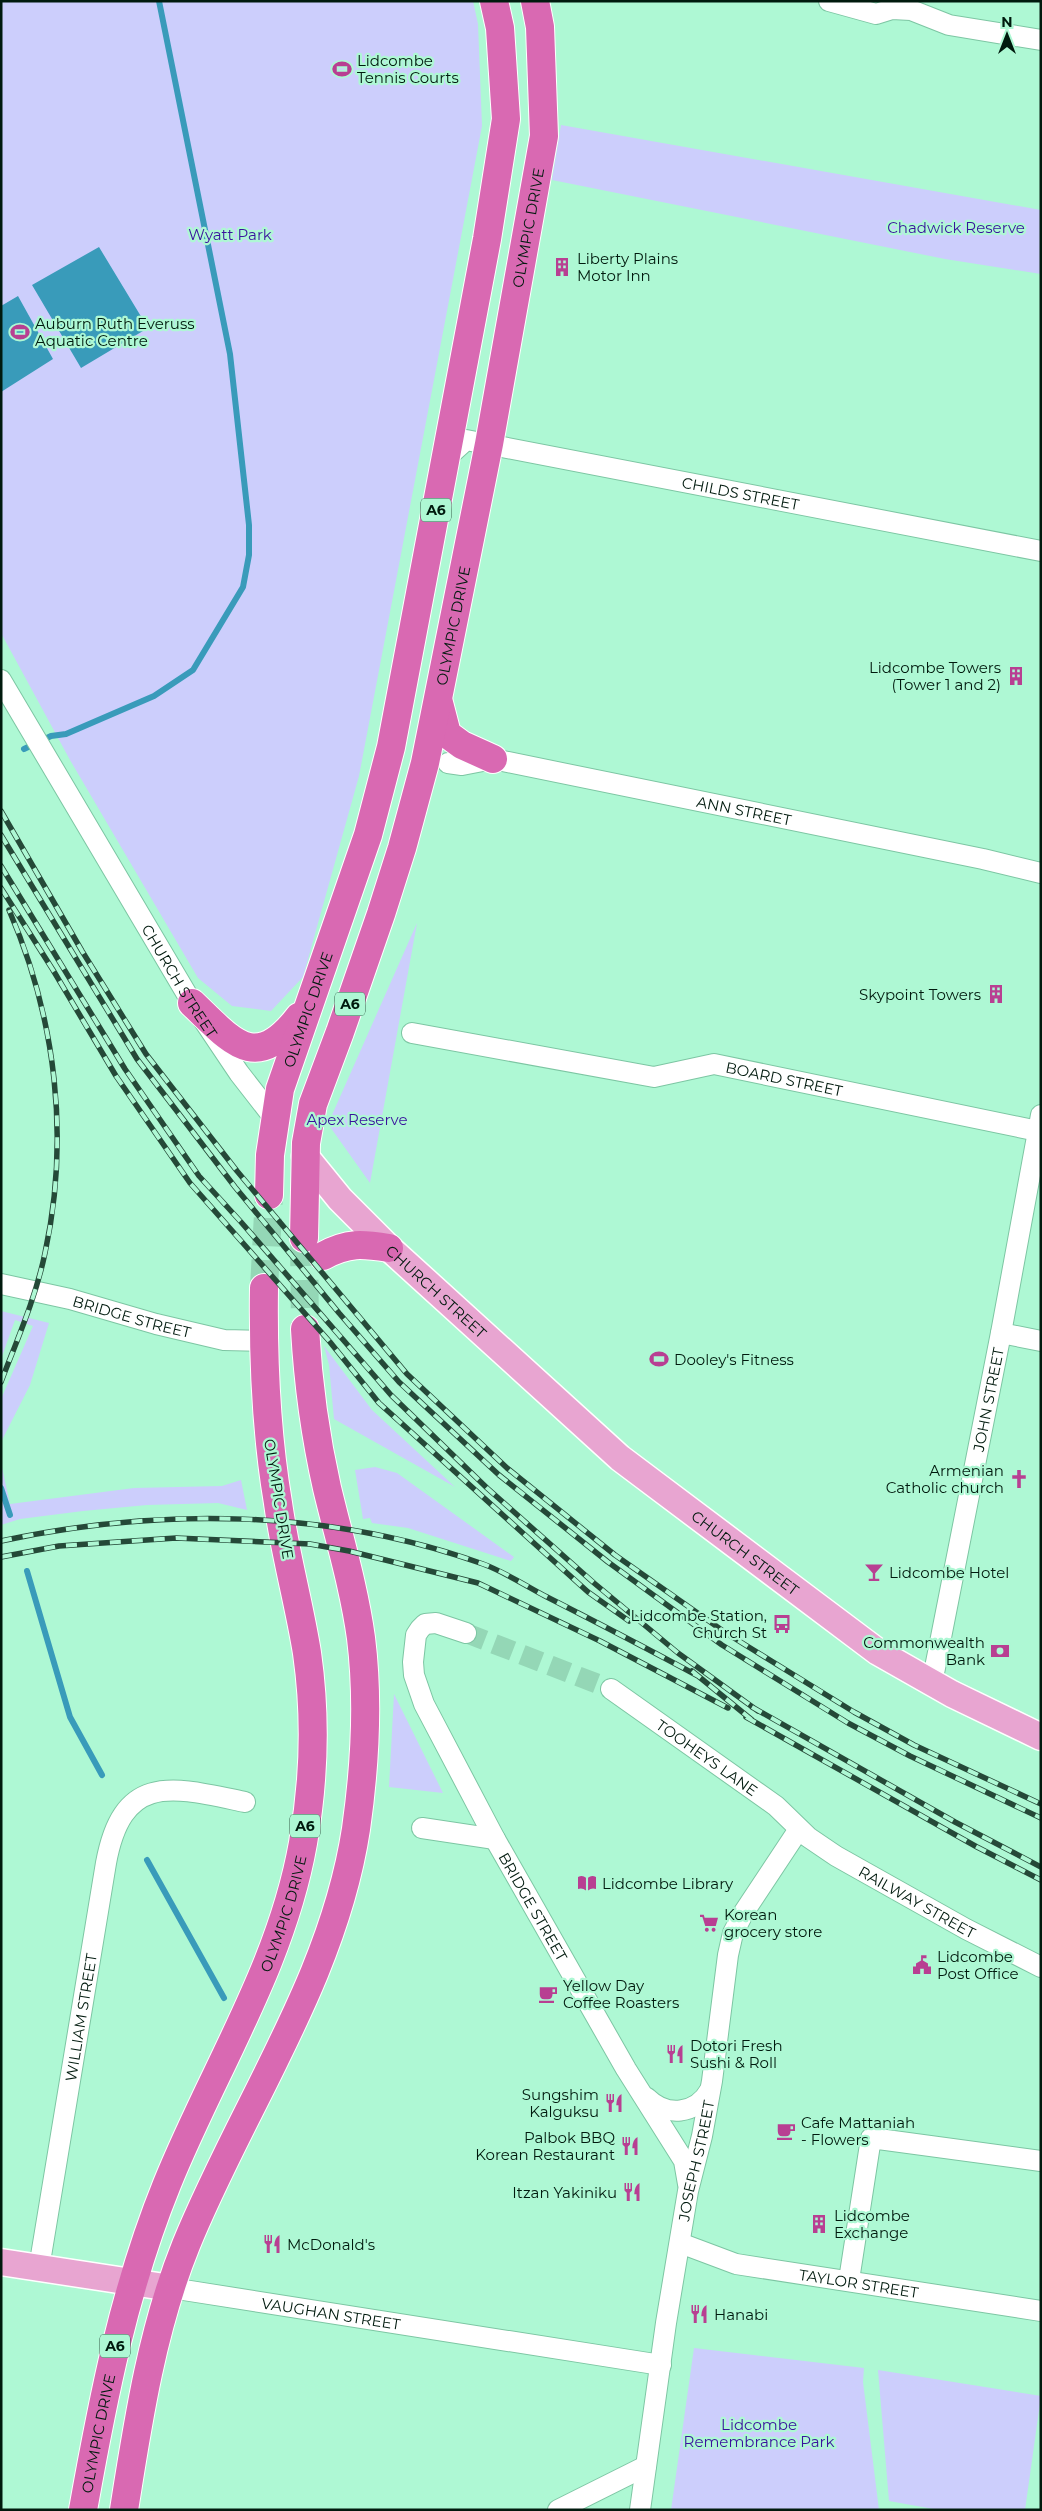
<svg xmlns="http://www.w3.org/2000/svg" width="1042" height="2511" viewBox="0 0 1042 2511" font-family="Montserrat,sans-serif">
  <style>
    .green { fill: #cccefc }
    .water { fill: #399bba }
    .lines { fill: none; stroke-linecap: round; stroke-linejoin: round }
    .stream { stroke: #399bba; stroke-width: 6 }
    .minor-tunnel { stroke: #94d7b6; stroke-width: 20; stroke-dasharray: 20 10; stroke-linecap: butt }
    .highway-tunnel { stroke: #94d7b6; stroke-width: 28; stroke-dasharray: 28 14; stroke-linecap: butt }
    .minor-casing { stroke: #7dc6a3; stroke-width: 22 }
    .major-casing { stroke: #fff; stroke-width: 29 }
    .highway-casing { stroke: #fff; stroke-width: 30 }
    .minor { stroke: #fff; stroke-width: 20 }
    .major { stroke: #e8a5d1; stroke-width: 26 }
    .highway { stroke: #d969b2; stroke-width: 28 }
    .rail-casing { stroke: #254938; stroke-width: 5.5 }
    .rail { stroke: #aef8d4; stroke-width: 4; stroke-dasharray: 11; stroke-linecap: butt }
    .labels { text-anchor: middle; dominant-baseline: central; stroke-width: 4.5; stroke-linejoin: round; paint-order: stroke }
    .shield { fill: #aef8d4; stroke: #345d49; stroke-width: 1 }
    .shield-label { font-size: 14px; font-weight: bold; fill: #001a0e }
    .poi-label { font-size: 15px; fill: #001a0e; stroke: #aef8d4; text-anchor: start }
    .park-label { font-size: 15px; fill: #39129d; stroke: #aef8d4 }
    .street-label { font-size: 15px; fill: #001a0e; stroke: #aef8d4 }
  </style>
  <rect width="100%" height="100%" fill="#aef8d4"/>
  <path class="green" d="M1,1h472l5,23 4,102 -123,650 -56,201 -32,34 -39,-5 -34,-28 -128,-218 -69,-127z
    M561,125l480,85v64l-96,-15 -393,-79z
    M417,923l-47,260 -42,-59z
    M1,1311l48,12 -19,62 -29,57v-43l32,-73 -18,-6 -14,39z
    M324,1346l48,64 83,77 -121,-68 -5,-54z
    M1,1463l9,41 124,-16 88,-2 19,-6 6,30 -29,-7 -71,2 -64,6 -63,8 -19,6z
    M375,1467l22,6 117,84 -3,4 -103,-33 -36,-5 -2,-5 -7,1 -8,-49z
    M394,1694l49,99 -54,-6z
    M694,2348l170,20 -1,14 16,128h-208z
    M878,2370l163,26 -16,114h-86l-50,-9z"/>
  <path class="water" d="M99,247l49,81 -67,40 -49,-83z
    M18,296l35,63 -52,33v-86z"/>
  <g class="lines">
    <path class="stream" d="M24,749l27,-13 15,-2 88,-38 39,-26 50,-83 6,-32v-30l-19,-171 -71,-353
      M1,1488l9,27
      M27,1571l43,146 32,58
      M147,1860l77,138"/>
    <path class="minor-tunnel" d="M466,1633l145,56"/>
    <path class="highway-tunnel" d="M304,1238l1,91
      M264,1288l5,-93"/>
    <g class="minor-casing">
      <g id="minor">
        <path d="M829,1l47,13 16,-5 19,1 38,15 92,15"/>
        <path id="s1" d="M445,459l21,-19 575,111"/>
        <path id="s2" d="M1,680l191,323 47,70 35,45"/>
        <path id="s3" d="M448,763l14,2 31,-6 490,100 58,14"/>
        <path id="s4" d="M412,1033l242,44 60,-13 324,67"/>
        <path id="s5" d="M1,1284l69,15 86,25 68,16 39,1"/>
        <path d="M1001,1333l40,8"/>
        <path id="s6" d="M466,1633l-30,-10 -11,1 -5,5 -4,6 -3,27 1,13 10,29 71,135 131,230 58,92 4,23"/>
        <path id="s7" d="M932,1683l69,-350 40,-218"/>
        <path id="s8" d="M611,1689l165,117 32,31 28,19 130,73 75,38"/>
        <path d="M422,1828l73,11"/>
        <path d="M647,2098c19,19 49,17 63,-8"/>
        <path id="s9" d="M680,2243l56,21 305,47"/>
        <path id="s10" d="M39,2268l67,-405c17,-92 67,-76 139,-61"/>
        <path d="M849,2280l22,-142 170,23"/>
        <path id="s11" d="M171,2288l490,77"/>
        <path d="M558,2510l88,-44"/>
        <path id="s12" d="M640,2510l26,-187 22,-132 14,-55 10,-55 16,-126 5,-22 11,-21 55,-83"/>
      </g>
    </g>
    <g class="major-casing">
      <g id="major">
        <path id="s13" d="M305,1156l35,43 49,49 231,210 258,194 74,42 89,43"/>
        <path d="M1,2262l170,26"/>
      </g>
    </g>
    <g class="highway-casing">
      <g id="highway">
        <path d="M439,703l8,31 15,11 31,14"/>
        <path d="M192,1003c40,38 63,71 107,14"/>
        <path id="s14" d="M269,1195l1,-40 10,-66 88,-254 23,-88 96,-508 19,-120 -6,-91 -6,-27"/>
        <path id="s15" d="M304,1238l2,-95 7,-39 27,-72 41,-118 21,-66 23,-85 64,-319 55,-308 -4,-109 -5,-26"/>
        <path d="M323,1256c25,-14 40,-12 66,-8"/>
        <path id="s16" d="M83,2510c20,-112 41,-220 84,-326 46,-114 114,-217 136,-341 11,-62 13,-127 4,-190 -8,-50 -22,-99 -29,-150 -12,-71 -15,-143 -14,-215"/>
        <path d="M124,2510c14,-89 28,-181 62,-265 56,-138 147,-265 170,-416 9,-63 13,-127 5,-191 -7,-51 -22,-100 -34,-150 -12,-53 -19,-106 -22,-159"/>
      </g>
    </g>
    <use href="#minor" class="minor"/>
    <use href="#major" class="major"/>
    <use href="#highway" class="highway"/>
    <g class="rail-casing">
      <path id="rail" d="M1,811l81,140 64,103 91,117 170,203 100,94 108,87 111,78 128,79 60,33 127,59
        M1,835l136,224 98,128 104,126 60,69 100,93 109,87 114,83 126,78 62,33 131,62
        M1,866l124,203 74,107 42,46 150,173 96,93 107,95 84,70 80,58
        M1,888l52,82 63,106 74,107 140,159 49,61 209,189 41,29
        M1,1382c16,-42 35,-85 44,-129 25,-115 11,-235 -36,-343
        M1,1541c159,-34 328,-32 482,23 22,8 43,22 64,33 51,26 101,52 151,79
        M1,1557l58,-11 117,-8 134,6 39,7 129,32 122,58 128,67
        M692,1671l60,49
        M752,1707l203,115 86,45
        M746,1717l231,130 64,33"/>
    </g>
    <use href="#rail" class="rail"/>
  </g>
  <defs>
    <g id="stadium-bare" transform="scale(1.5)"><path d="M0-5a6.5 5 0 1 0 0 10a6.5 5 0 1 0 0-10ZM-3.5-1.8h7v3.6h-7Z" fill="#b83f92" stroke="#aef8d4" stroke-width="2.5" paint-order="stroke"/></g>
    <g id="building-bare" transform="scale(1.5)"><path d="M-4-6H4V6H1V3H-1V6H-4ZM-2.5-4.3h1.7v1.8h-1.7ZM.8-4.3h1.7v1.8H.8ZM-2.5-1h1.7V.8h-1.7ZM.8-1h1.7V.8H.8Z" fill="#b83f92" stroke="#aef8d4" stroke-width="2.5" paint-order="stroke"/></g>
    <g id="church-bare" transform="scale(1.5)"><path d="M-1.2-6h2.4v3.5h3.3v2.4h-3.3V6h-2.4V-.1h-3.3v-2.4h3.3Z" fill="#b83f92" stroke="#aef8d4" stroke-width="2.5" paint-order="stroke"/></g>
    <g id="bar-bare" transform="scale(1.5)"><path d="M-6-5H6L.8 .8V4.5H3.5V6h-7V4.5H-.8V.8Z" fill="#b83f92" stroke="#aef8d4" stroke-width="2.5" paint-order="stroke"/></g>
    <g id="bus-bare" transform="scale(1.5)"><path d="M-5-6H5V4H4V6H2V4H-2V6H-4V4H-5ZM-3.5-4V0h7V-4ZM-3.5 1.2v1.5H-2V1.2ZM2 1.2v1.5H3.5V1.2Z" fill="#b83f92" stroke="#aef8d4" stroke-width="2.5" paint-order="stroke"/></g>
    <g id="bank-bare" transform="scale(1.5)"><path d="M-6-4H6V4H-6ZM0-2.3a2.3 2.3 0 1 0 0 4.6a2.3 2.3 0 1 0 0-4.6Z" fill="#b83f92" stroke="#aef8d4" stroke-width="2.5" paint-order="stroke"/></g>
    <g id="library-bare" transform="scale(1.5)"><path d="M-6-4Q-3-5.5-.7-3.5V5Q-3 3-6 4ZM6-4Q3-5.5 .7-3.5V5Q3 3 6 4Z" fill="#b83f92" stroke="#aef8d4" stroke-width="2.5" paint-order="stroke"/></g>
    <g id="supermarket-bare" transform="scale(1.5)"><path d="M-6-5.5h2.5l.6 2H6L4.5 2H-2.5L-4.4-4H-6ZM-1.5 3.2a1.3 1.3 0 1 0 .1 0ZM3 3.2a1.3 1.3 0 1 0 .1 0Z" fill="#b83f92" stroke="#aef8d4" stroke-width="2.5" paint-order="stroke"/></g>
    <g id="civic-bare" transform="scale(1.5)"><path d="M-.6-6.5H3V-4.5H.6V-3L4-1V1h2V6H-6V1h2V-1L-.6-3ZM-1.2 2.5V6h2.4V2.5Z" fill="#b83f92" stroke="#aef8d4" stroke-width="2.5" paint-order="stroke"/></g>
    <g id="cafe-bare" transform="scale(1.5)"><path d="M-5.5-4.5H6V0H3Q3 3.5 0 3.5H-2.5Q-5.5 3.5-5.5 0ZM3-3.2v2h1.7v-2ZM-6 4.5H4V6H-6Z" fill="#b83f92" stroke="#aef8d4" stroke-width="2.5" paint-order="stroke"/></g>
    <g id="restaurant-bare" transform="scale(1.5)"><path d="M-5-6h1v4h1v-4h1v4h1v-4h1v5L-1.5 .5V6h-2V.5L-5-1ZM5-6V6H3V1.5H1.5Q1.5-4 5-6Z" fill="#b83f92" stroke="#aef8d4" stroke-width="2.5" paint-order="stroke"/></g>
  </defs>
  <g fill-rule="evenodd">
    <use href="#stadium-bare" x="342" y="69"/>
    <use href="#building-bare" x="562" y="267"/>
    <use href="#stadium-bare" x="20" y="332"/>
    <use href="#building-bare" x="1016" y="676"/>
    <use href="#building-bare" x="996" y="994"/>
    <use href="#stadium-bare" x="659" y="1359"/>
    <use href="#church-bare" x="1019" y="1479"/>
    <use href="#bar-bare" x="874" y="1572"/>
    <use href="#bus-bare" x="782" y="1624"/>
    <use href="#bank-bare" x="1000" y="1651"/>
    <use href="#library-bare" x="587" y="1883"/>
    <use href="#supermarket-bare" x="709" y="1923"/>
    <use href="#civic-bare" x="922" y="1965"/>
    <use href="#cafe-bare" x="548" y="1994"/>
    <use href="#restaurant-bare" x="675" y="2054"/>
    <use href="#restaurant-bare" x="614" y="2103"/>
    <use href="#cafe-bare" x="786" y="2131"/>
    <use href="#restaurant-bare" x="630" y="2146"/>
    <use href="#restaurant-bare" x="632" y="2192"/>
    <use href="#building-bare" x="819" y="2224"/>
    <use href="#restaurant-bare" x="272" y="2244"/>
    <use href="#restaurant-bare" x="699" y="2314"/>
  </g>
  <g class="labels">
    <g class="shield">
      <rect x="421" y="498.5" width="30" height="23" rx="4"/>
      <rect x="335" y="992.5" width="30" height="23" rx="4"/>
      <rect x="290" y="1814.5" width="30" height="23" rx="4"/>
      <rect x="100" y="2334.5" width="30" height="23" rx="4"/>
    </g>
    <g class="shield-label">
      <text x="436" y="510">A6</text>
      <text x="350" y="1004">A6</text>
      <text x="305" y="1826">A6</text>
      <text x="115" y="2346">A6</text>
    </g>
    <g class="poi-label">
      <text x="357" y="60">Lidcombe<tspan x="357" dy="17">Tennis Courts</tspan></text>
      <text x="577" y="258">Liberty Plains<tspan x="577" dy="17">Motor Inn</tspan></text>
      <text x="35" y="323">Auburn Ruth Everuss<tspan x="35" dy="17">Aquatic Centre</tspan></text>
      <text x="1001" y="667" text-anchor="end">Lidcombe Towers<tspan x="1001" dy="17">(Tower 1 and 2)</tspan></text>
      <text x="981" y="994" text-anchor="end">Skypoint Towers</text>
      <text x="674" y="1359">Dooley's Fitness</text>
      <text x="1004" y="1470" text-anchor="end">Armenian<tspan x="1004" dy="17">Catholic church</tspan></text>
      <text x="889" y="1572">Lidcombe Hotel</text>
      <text x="767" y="1615" text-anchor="end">Lidcombe Station,<tspan x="767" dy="17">Church St</tspan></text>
      <text x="985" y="1642" text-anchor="end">Commonwealth<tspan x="985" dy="17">Bank</tspan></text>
      <text x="602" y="1883">Lidcombe Library</text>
      <text x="724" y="1914">Korean<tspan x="724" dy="17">grocery store</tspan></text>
      <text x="937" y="1956">Lidcombe<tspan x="937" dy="17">Post Office</tspan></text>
      <text x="563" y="1985">Yellow Day<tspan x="563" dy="17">Coffee Roasters</tspan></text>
      <text x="690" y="2045">Dotori Fresh<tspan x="690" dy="17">Sushi &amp; Roll</tspan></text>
      <text x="599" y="2094" text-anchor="end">Sungshim<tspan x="599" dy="17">Kalguksu</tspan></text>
      <text x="801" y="2122">Cafe Mattaniah<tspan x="801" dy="17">- Flowers</tspan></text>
      <text x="615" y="2137" text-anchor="end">Palbok BBQ<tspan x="615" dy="17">Korean Restaurant</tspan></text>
      <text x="617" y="2192" text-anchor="end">Itzan Yakiniku</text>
      <text x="834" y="2215">Lidcombe<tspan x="834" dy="17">Exchange</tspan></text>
      <text x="287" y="2244">McDonald's</text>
      <text x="714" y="2314">Hanabi</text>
    </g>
    <g class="park-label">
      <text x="956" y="227">Chadwick Reserve</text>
      <text x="230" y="234">Wyatt Park</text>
      <text x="357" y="1119">Apex Reserve</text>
      <text x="759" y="2424">Lidcombe<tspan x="759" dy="17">Remembrance Park</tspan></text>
    </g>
    <g class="street-label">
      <text stroke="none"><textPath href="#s15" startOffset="1039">OLYMPIC DRIVE</textPath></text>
      <text stroke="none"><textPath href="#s1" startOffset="308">CHILDS STREET</textPath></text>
      <text stroke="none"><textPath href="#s15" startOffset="634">OLYMPIC DRIVE</textPath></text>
      <text stroke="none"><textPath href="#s3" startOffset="302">ANN STREET</textPath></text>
      <text stroke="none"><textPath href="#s2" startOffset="350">CHURCH STREET</textPath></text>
      <text stroke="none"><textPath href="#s14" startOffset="191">OLYMPIC DRIVE</textPath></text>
      <text stroke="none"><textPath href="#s4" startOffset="379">BOARD STREET</textPath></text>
      <text stroke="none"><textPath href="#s13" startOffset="189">CHURCH STREET</textPath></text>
      <text stroke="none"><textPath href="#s5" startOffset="135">BRIDGE STREET</textPath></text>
      <text stroke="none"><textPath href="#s7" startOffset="289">JOHN STREET</textPath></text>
      <text transform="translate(279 1499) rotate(81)">OLYMPIC DRIVE</text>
      <text stroke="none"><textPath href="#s13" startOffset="594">CHURCH STREET</textPath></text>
      <text stroke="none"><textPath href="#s8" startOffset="118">TOOHEYS LANE</textPath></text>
      <text stroke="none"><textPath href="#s8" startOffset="374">RAILWAY STREET</textPath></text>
      <text stroke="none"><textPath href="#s6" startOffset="358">BRIDGE STREET</textPath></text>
      <text stroke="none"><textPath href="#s16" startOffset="632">OLYMPIC DRIVE</textPath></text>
      <text stroke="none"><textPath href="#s10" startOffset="254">WILLIAM STREET</textPath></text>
      <text stroke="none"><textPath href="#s12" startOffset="354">JOSEPH STREET</textPath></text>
      <text stroke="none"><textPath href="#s9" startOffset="184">TAYLOR STREET</textPath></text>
      <text stroke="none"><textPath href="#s11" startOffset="162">VAUGHAN STREET</textPath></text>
      <text stroke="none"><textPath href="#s16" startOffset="78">OLYMPIC DRIVE</textPath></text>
    </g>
  </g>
  <rect width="1042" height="2511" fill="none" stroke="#001a0e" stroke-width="5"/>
  <g transform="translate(1007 35)" stroke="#aef8d4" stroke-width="4" paint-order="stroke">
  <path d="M0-4L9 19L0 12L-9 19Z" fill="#001a0e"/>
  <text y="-8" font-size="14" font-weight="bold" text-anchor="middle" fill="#001a0e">N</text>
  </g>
</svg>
